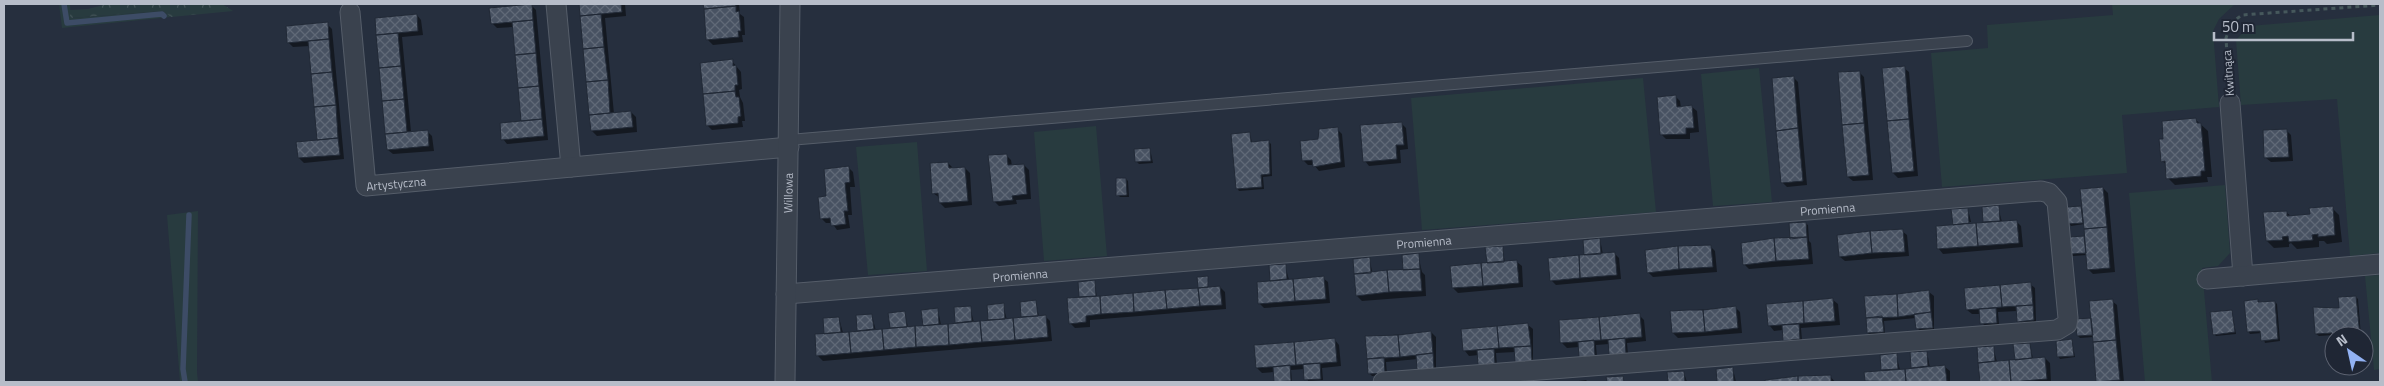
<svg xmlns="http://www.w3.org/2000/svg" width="2384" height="386" viewBox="0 0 2384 386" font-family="'Titillium Web',sans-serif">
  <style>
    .grass { fill: #283b3f }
    .forest { fill: url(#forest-crowns) }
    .shadow { fill: #0007 }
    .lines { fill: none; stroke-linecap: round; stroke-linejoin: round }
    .stream { stroke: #3d4c66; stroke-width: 5.5 }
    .building { fill: url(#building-cross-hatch); stroke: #212936 }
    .service-casing { stroke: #555d69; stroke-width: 12 }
    .minor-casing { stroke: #555d69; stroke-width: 21 }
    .path { stroke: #46585c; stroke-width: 3; stroke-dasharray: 4 4; stroke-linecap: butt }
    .service { stroke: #3a424e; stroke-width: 10 }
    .minor { stroke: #3a424e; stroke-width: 19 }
    .labels { text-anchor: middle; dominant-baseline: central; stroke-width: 4; stroke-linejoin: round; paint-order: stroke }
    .street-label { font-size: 12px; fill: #b7bdc9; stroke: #1f2634 }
  </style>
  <defs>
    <pattern id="forest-crowns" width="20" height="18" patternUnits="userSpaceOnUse" patternTransform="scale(1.25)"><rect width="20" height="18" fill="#283b3f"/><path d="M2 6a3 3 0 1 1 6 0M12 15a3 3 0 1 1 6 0" fill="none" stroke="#455559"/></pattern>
    <pattern id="building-cross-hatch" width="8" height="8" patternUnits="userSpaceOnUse" patternTransform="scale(1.25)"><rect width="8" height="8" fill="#485262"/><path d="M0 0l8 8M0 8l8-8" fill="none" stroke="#606977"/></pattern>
  </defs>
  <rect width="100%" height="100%" fill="#262f3e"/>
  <path class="grass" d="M59,4h11l1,14 92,-7 8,6 -109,11z
    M2112,4h123l-16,15 -6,12 6,76 -97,8 5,58 -185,14 -11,-134 57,-5 -1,-23 126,-10z
    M2380,15v238l-30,3 -13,-157 -96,6 -5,-65 13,-14z
    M1759,68l13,134 -59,4 -12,-132z
    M1643,78l13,134 -234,18 -11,-132z
    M1096,126l11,130 -63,5 -10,-129z
    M917,142l10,129 -59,4 -12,-128z
    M2225,185l5,68 -12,13 -16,2 10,114h-67l-16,-189z
    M198,211l-1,161 1,10h-18l-13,-167z
    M2380,275v94l-6,1 -9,-94z"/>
  <path class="forest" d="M107,4h115l11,7 -62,6 -8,-6 -93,7v-8l18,-1z"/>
  <path class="shadow" d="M580,4h45l1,12 -21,2 9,96 17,-2 5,5 1,15 -40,4 -5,-5z
    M704,4h38h-3l1,10 4,3 1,18h-3l1,7 -30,3 -5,-5z
    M531,5l5,5 12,130 -41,4 -4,-5 19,-17 -9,-95 -16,1 -5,-5z
    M417,15l4,5 2,15 -21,2 9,95 16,-1 5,5 2,15 -41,3 -5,-4 -12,-131z
    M327,24l5,5 12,130 -40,4 -5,-5 19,-17 -8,-95 -17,1 -5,-5z
    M732,61l9,11 1,17 -3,1 1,7 3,6 2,18h-3l1,6 -31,3 -5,-5z
    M1904,68l5,4 9,104 -20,2 -5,-5z
    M1859,72l5,5 9,103 -20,1 -5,-4z
    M1793,77l5,5 9,103 -20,2 -5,-5z
    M1675,96l5,5 1,7 11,-1 5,4 2,21 -9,1v6h-24l-5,-5z
    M2196,120l12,11 4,46h-5l1,5 -33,3 -7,-7 -1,-13 -5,-4 2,-21z
    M1401,123l5,5 2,21 -8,1 1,13 -32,3 -4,-5z
    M1337,129l5,5 3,33 -26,4 -5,-6h-6l-5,-5 17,-20z
    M2286,130l5,5 2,26 -22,1 -5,-4z
    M1250,134l2,9 16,-2 3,3 1,32 -9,1 1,12 -25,2 -2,-3z
    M1150,149l3,14 -14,1 -2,-2z
    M1006,155l5,5 1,6 12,-1 5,5 2,29 -15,1 1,4 -18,2 -5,-5z
    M948,163l5,5h12l5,5 2,32 -27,3 -5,-5v-5l-7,-5z
    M849,168l4,4 2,15h-5l2,28h-4l2,13 -13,2 -5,-7h-6l-5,-5z
    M1126,179l2,2 1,16h-9l-2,-2z
    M2103,188l5,5 7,79 -22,2 -5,-5 -1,-14 -14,1 -2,-2 -1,-16 15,-1 -1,-13 -13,2 -2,-3 -2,-15 16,-1z
    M1998,207l4,15 14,-1 5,5 2,21 -80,7 -4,-5 45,-26 -1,-15z
    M2332,208l7,7 3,27 -15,2 -3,-3h-5v6l-22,2 -6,-6 -2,1v3l-15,1 -7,-7 19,-29 6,5 19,-2z
    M1968,209l3,13 -17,1z
    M1805,223l3,2 1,16 2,2 2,21 -64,5 -5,-5 47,-24z
    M1902,231l5,4 2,21 -64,5 -5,-4z
    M1600,239l3,16 12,-1 4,4 2,21 -65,6 -5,-5 36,-24z
    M1710,246l5,5 2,21 -64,5 -5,-5z
    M1502,247l3,16 12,-1 5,4 1,21 -65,6 -5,-5 35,-24z
    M1418,255l4,17 3,3 1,21 -64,5 -5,-5 -3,-36 15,-1 4,15 33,-3z
    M1285,265l4,15 34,-2 5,4 2,21 -66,5 -4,-4 12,-22z
    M1199,278h8v10h3l-1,-9 1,9 10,-1 5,5 1,17 -136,11v7l-15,1 -5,-5 12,-25 -2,-1 14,-15 3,15 103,-8z
    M2030,284l5,4 1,34 -15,1 -4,-12 -19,1 1,13 -15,1 -3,-12h-9l-5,-4z
    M1929,292l5,4v34l-15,1 -3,-13 -32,3 1,13 -15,1 -2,-2 -3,-36z
    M2356,297l2,2 3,37h-27v2v-3l-15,1 -3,-2z
    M1833,300l5,4 2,21 -39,3 1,13 -15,1 -4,-12 -9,1 -4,-5z
    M2112,301l5,4 7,77h-26l-4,-45 -14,1 -2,-2z
    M2258,301l2,2 15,-1 2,2 3,37 -15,2 -3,-10 -12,1 -2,-3z
    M1036,302l3,15h7l4,4 2,20 -229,20 -5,-5 9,-21 12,-17 4,15 17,-1 -2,-2 14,-14 4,15 15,-2 -1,-15 15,-1 3,15 16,-1 14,-17 3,15 16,-1 -2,-16 15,-1 4,16 15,-2 -1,-15 15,-1 4,15 15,-1 -1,-16z
    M1735,307l5,5 2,21 -64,5 -5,-5 -2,-21z
    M2232,311l4,23 -20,2 -2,-2z
    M1639,315l5,5 2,21 -19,2 1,12 -16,2 -3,-13 -13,1 1,13 -15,1 -3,-12 -12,1 -5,-5z
    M1528,325l5,4v34l-15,1 -3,-12 -19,1 1,13 -15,1 -3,-12 -10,1 -4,-5z
    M1431,332l5,5v34l-18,-12 -32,3 1,13 -15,1 -2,-2 -3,-37z
    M1335,340l4,5 2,21 -19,2 1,12 -15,1 -4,-12 -13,1 1,12h-16l-2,-10 -12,1 -5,-5z
    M2072,341l3,16 -15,2 -2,-3z
    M2030,344l3,15 12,-1 5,5 1,19h-70l-3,-34 15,-1 4,15 21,-1z
    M1927,352l3,16 15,-1 5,4v11h-84l-1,-9 17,-2 -1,-15 15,-2 4,16 14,-1 -1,-2z
    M1733,369l3,13h-17l-1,-12z
    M1684,373l3,9h-18v-8z
    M1830,376l5,6h-69z
    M1586,380l2,2h-17z"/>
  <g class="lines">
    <path class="stream" d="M64,4l3,19 95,-9 2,2
      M185,382l-2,-13 6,-154"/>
  </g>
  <path class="building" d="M532,4l1,16 -42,4 -2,-16z
    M579,4h42l1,8 -42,4z
    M703,4h32l1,2 -32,3z
    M736,6v6l3,-1 2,20h-3l1,6 -33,3 -2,-31z
    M417,14l1,17 -42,4 -1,-17z
    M601,14l3,33 -21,2 -3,-33z
    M533,20l3,33 -21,2 -3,-33z
    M328,22l1,17 -42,4 -1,-17z
    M398,33l3,33 -22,2 -3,-33z
    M329,39l3,33 -21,2 -3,-33z
    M604,47l4,33 -22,2 -3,-33z
    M536,53l3,33 -21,2 -3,-33z
    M733,59v7l3,-1 2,20h-3v6l-32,3 -3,-31z
    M401,66l3,33 -22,2 -3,-33z
    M1905,66l4,53 -22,2 -5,-53z
    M1860,71l4,52 -22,2 -4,-53z
    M332,72l4,33 -22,2 -3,-33z
    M1794,76l4,52 -22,3 -4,-53z
    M608,80l2,33 -21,2 -3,-33z
    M539,86l3,33 -21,2 -3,-33z
    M735,91l1,6h3l2,19 -3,1v6l-32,3 -3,-32z
    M1676,95l1,12 15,-2 2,23h-8v6l-26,1 -3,-38z
    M404,99l3,33 -22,2 -3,-33z
    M336,105l2,33 -21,2 -3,-33z
    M631,111l2,16 -42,4 -2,-16z
    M2196,118l1,5h4l4,48h-4v5l-35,3 -1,-18 -4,1 -2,-23h4l-1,-18z
    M542,119l2,17 -43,4 -1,-17z
    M1909,119l5,52 -22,2 -5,-52z
    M1402,122l2,23h-8l1,14 -34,3 -3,-37z
    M1864,123l5,52 -22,2 -5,-52z
    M1338,127l3,35 -28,5 -1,-7 -10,1 -2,-20 18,-2 1,-10z
    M1798,128l5,53 -22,2 -5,-52z
    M2287,129l2,28 -25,1 -1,-28z
    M428,130l1,16 -42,4 -2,-16z
    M1250,132l1,10 18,-2 1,34 -9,1 1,12 -26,2 -5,-55z
    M338,138l2,17 -42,3 -2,-16z
    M1150,148l1,13 -16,1 -1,-13z
    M1007,154l1,11 16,-1 3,30 -15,2 1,4 -20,2 -5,-47z
    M948,162l1,6 16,-1 3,34 -29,2 -1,-10 -6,1 -2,-31z
    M849,166l1,16 -5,1 3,28h-4l2,13 -15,2 -1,-8 -10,1 -2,-22 8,-1 -2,-27z
    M1116,178h10l1,17 -11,1z
    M2103,187l4,40 -23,2 -4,-40z
    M1999,205l1,16 -17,1 -1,-15z
    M2081,206l2,17 -16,1 -1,-17z
    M2333,206l2,29 -17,2v-3l-6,1 1,5 -24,2 -1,-6 -6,1 1,3 -17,1 -3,-29 24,-1v5l23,-2 -1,-6z
    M1968,208l1,15 -16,2 -2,-16z
    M2017,220l2,23 -41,3 -2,-23z
    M1806,222l1,15 -17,2 -1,-16z
    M1976,223l2,23 -41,3 -1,-23z
    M2107,227l3,41 -23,2 -3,-41z
    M1903,229l2,23 -33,1 -2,-22z
    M1870,231l2,22 -33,4 -2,-22z
    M2084,236l2,17 -16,1 -1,-17z
    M1807,237l2,22 -33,2 -2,-23z
    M1600,238l1,16 -17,1 -1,-15z
    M1774,238l2,23 -33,4 -2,-22z
    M1711,245l2,22 -34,2 -1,-23z
    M1503,246l1,16 -17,1 -2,-16z
    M1678,246l1,23 -32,4 -2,-23z
    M1615,252l2,23 -37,3 -1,-23z
    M1419,253l1,16 -17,1 -1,-15z
    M1579,255l1,23 -30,3 -2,-23z
    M1370,257l1,16 -17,1 -1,-15z
    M1517,260l2,23 -36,3 -2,-23z
    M1481,263l2,23 -31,2 -2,-22z
    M1286,264l1,15 -17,2 -1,-16z
    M1420,269l2,22 -33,1 -2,-22z
    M1387,270l2,22 -33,4 -2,-22z
    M1208,276v11l-10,1 -1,-11z
    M1324,276l2,23 -31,2 -2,-22z
    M1293,279l2,22 -37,3 -1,-22z
    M1095,280l1,16 -17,1 -1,-15z
    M2031,282l2,23 -31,2 -2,-22z
    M2000,285l2,22 -36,3 -2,-22z
    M1220,286l2,19 -22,1 -2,-18z
    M1198,288l2,18 -33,3 -2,-19z
    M1165,290l2,19 -33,3 -1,-19z
    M1929,290l2,22 -33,5 -1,-23z
    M1133,293l1,19 -33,2 -1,-18z
    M1897,294l1,23 -32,1 -2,-22z
    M1100,296l1,18 -15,2v6l-17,2 -2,-26z
    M2356,296l4,40h-26v13l-2,-16 -17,1 -2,-27 26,1 -1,-11z
    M1833,298l2,23 -31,2 -1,-22z
    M2113,299l3,41 -23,2 -4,-41z
    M2258,299v3l17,-1 3,38 -17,2 -1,-10 -13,1 -3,-31z
    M1036,300l2,16 -17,1 -1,-15z
    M1803,301l1,22 -36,3 -2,-22z
    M1004,303l1,16 -17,1 -1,-15z
    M2033,305l1,15 -17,2 -1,-16z
    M971,306l1,15 -17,2 -1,-16z
    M1736,306l2,22 -33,4 -2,-22z
    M938,308l1,16 -16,2 -2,-16z
    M1996,308l1,15 -17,1 -1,-15z
    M1687,310h16l2,22 -33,1 -2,-22z
    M2232,310l3,22 -22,3 -3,-23z
    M905,311l2,16 -17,1 -2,-15z
    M1931,312l2,16 -17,1 -2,-15z
    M1640,313l2,24 -41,3 -2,-23z
    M872,314l2,15 -17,2 -1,-16z
    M1046,315l2,22 -33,3 -2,-22z
    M1882,316l2,16 -17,1 -1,-15z
    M839,317l2,15 -17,2 -1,-16z
    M1599,317l2,23 -41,3 -1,-23z
    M1013,318l2,22 -33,2 -2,-21z
    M2091,318l2,17 -16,1 -2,-17z
    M980,321l2,21 -33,3 -1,-21z
    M1528,323l3,23 -32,2 -2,-22z
    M948,324l1,21 -33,2 -1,-21z
    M1799,324l1,15 -17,2 -1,-16z
    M915,326l1,21 -32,3 -2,-21z
    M1497,326l2,22 -36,3 -2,-22z
    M882,329l2,21 -33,3 -2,-21z
    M1431,331l2,22 -33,4 -2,-22z
    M849,332l2,21 -35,3 -1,-22z
    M1398,335l2,22 -33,2 -2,-23z
    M1335,338l2,24 -41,3 -2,-23z
    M1625,338l1,16 -17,1 -1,-15z
    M2072,339l2,17 -17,1 -1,-16z
    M1594,340l1,16 -16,2 -1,-16z
    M2116,340l4,40 -24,2 -3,-40z
    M1294,342l2,23 -40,3 -2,-23z
    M2030,343l2,15 -17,2 -2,-16z
    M1531,346l1,15 -17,2 -1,-16z
    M1994,346l1,15 -17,2 -1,-16z
    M1494,349l1,15 -17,1 -1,-15z
    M1927,351l1,15 -17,2 -1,-16z
    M1433,353l1,16 -17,1 -1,-15z
    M1897,353l1,16 -17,1 -1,-15z
    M1384,357l1,16 -17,1 -1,-15z
    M2045,357l2,22 -36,3 -2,-22z
    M2009,360l2,22h-31l-2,-19z
    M1320,363l1,16 -17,1 -1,-16z
    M1290,365l1,16 -17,1 -1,-15z
    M1945,365l2,17h-41l-1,-13z
    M1733,367l1,15h-17l-1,-13z
    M1905,369l1,13 -41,-1 -1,-9z
    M1684,371l1,11h-17l-1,-10z
    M1831,375v7h-33v-6z
    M1623,376l1,6h-17l-1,-5z
    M1798,376v6h-33v-2z"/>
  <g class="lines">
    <g class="service-casing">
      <path id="service" d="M789,140l1178,-99"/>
    </g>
    <g class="minor-casing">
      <g id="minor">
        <path d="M556,4l15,163"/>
        <path id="s1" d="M350,12l16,174 423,-39"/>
        <path d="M2230,103l13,173"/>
        <path d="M2207,279l173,-15"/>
        <path id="s2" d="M786,294l1255,-103 8,2 8,9 11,116 -1,6 -10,6 -674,52"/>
        <path id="s3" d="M785,382l5,-378"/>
      </g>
    </g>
    <path class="path" d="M2229,87l-3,-49 6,-16 10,-7 138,-10"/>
    <use href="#service" class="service"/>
    <use href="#minor" class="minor"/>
  </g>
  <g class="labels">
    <g class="street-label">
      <text transform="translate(2228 73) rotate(-94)">Kwitnąca</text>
      <text stroke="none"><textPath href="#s1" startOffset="205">Artystyczna</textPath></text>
      <text stroke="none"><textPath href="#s3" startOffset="189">Willowa</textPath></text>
      <text stroke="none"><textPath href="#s2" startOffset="1045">Promienna</textPath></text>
      <text stroke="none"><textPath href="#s2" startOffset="640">Promienna</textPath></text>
      <text stroke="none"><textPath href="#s2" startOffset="235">Promienna</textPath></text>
    </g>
  </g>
  <rect width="2384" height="386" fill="none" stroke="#b7bdc9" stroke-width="10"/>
  <g transform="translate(2349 351) rotate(326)"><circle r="24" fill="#1f2634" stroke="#5c6270"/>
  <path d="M0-4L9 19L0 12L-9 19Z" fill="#92b2f3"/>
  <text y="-8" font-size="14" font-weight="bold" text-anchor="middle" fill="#b7bdc9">N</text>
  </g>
  <path d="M2214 32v8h139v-8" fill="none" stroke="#b7bdc9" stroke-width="2.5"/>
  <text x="2222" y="32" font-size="15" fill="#b7bdc9" stroke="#1f2634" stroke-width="4" paint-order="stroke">50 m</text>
</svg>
